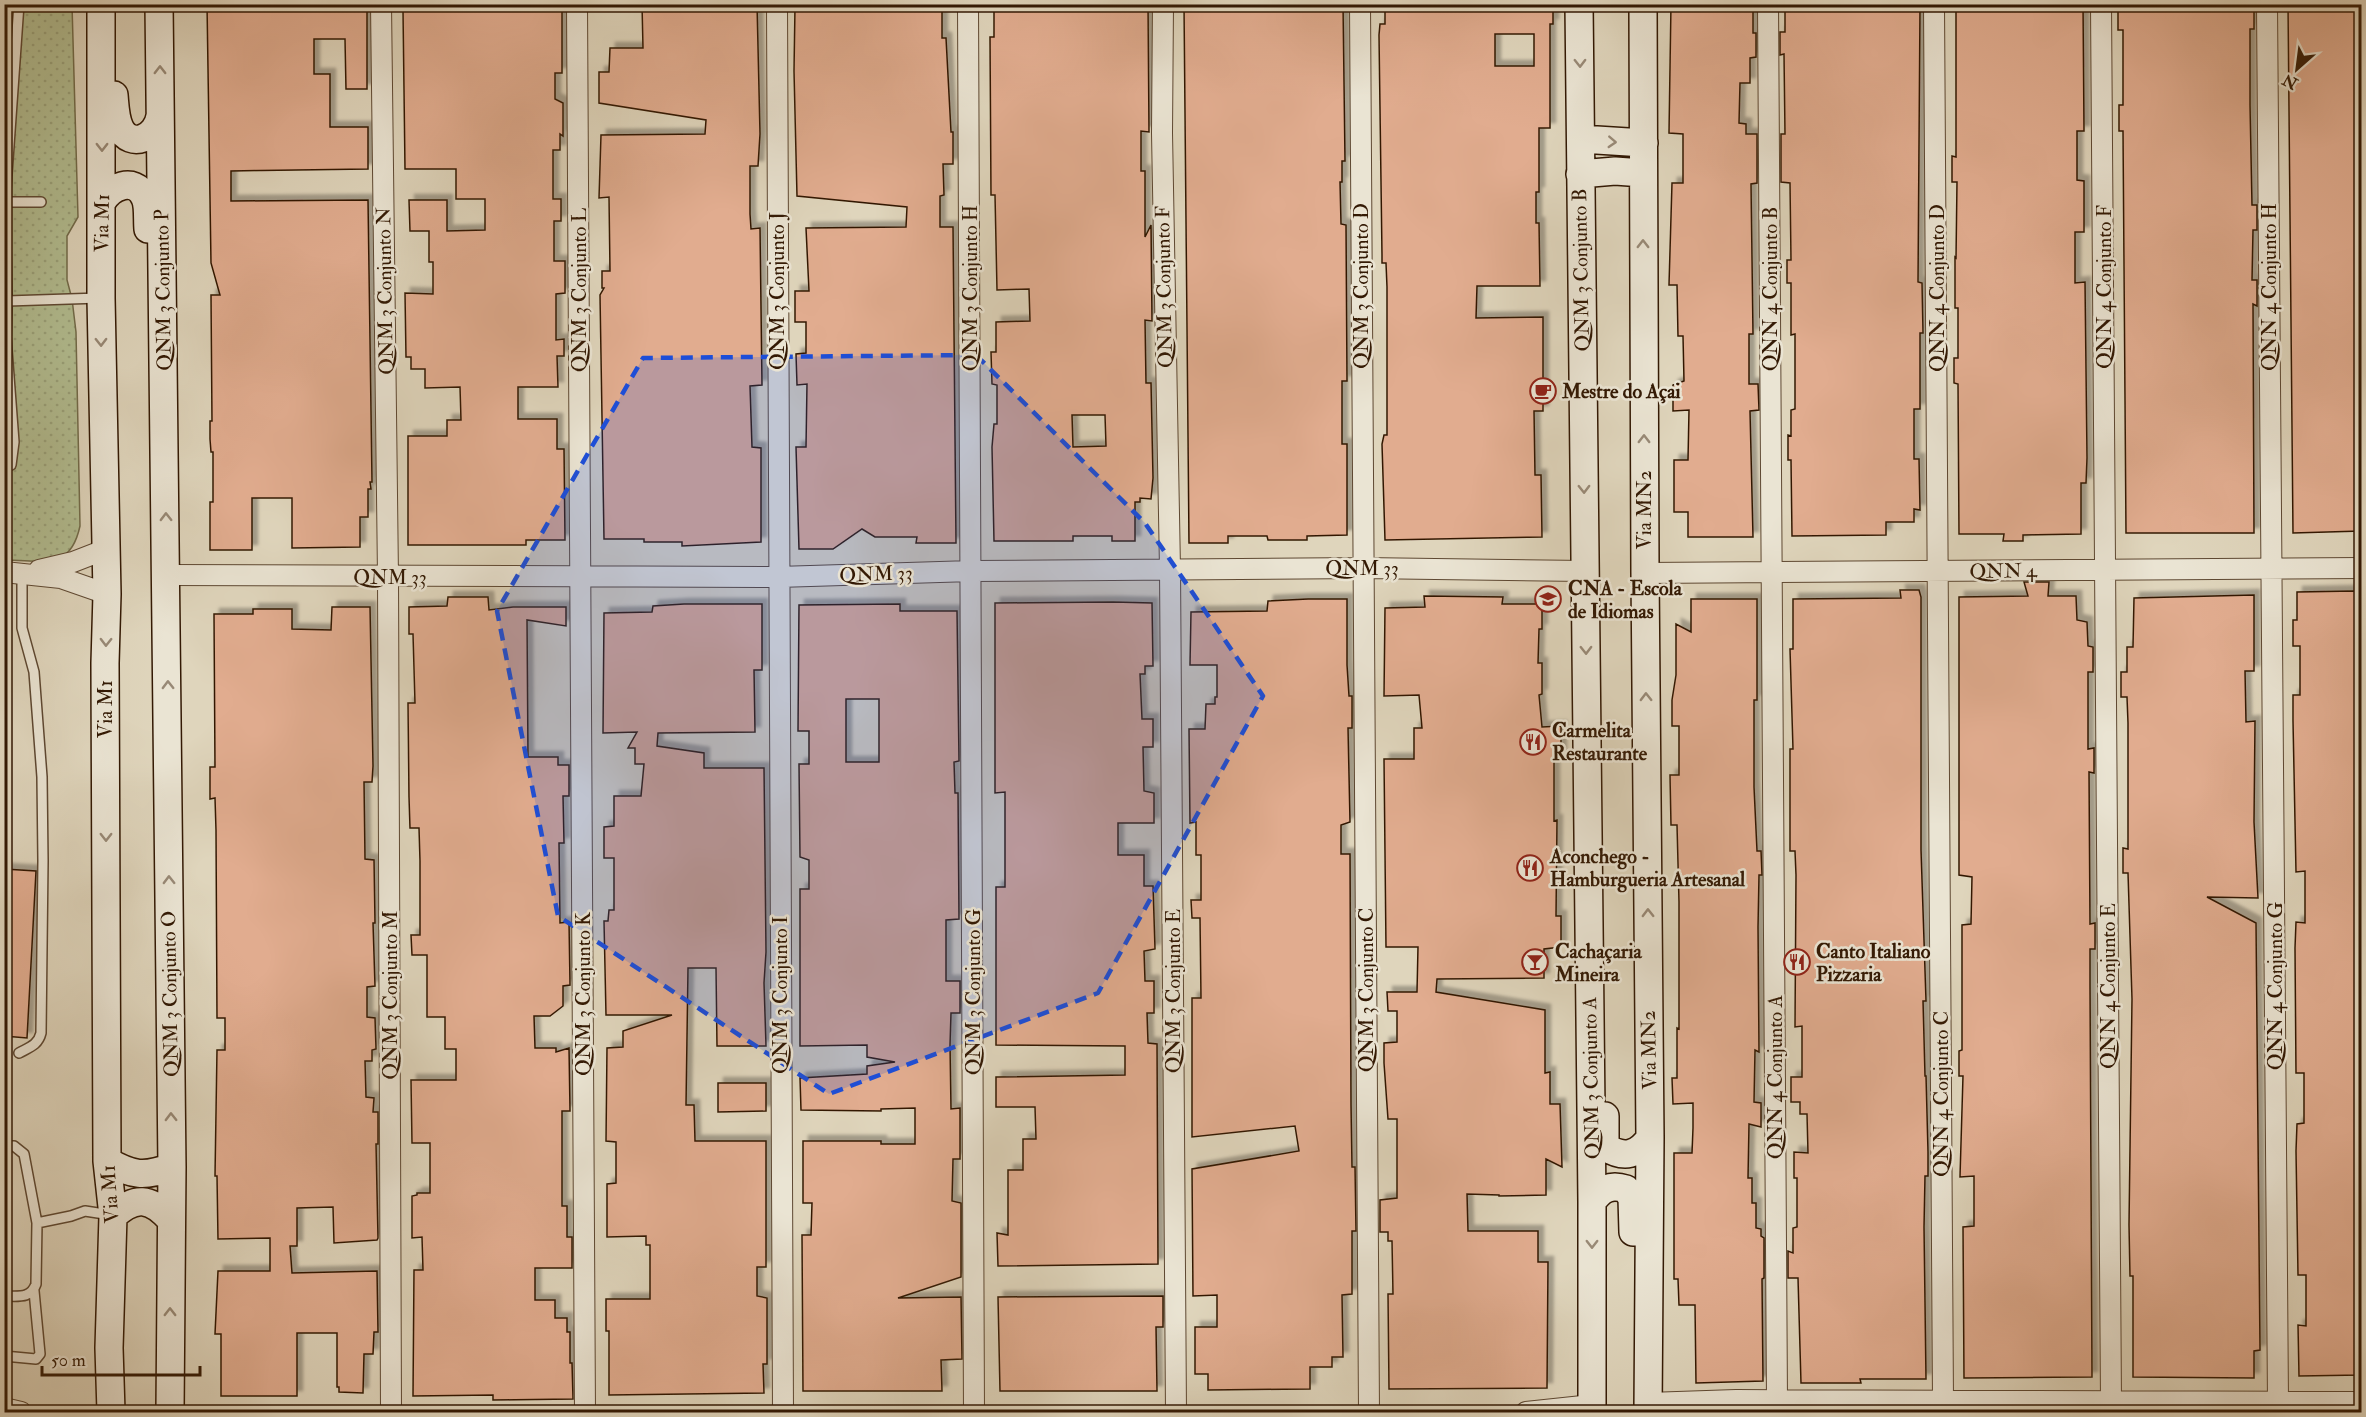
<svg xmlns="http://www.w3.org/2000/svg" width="2366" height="1417" viewBox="0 0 2366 1417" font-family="'IM FELL Double Pica',serif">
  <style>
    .park { fill: url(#park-dots); stroke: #726b4a; stroke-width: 1.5 }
    .building { fill: #e1ac8f; stroke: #331904; stroke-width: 1.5; fill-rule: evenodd; filter: url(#shadow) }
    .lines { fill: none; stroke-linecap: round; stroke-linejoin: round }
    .lane-casing { stroke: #5e4832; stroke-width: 12 }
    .street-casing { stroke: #5e4832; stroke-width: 22 }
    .secondary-casing { stroke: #331904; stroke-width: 30 }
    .lane { stroke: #eae4d3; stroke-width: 9 }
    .street { stroke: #eae4d3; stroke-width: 20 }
    .secondary { stroke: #eae4d3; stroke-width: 27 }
    .oneway { stroke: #988976 }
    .marked { fill: #1d4ed8; fill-opacity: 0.2; stroke: #1d4ed8; stroke-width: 4.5; stroke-dasharray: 12 8; stroke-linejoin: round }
    .labels { text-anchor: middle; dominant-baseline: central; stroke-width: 5; stroke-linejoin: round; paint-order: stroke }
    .street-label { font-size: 20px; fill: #331904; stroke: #eae4d3 }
    .poi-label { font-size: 20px; font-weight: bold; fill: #331904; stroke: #eae4d3; text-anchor: start }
  </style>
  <defs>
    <pattern id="park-dots" width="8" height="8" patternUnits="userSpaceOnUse" patternTransform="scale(1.5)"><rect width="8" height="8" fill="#b2bd91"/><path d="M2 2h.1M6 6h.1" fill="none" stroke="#9aa27b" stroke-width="1.8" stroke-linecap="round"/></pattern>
    <filter id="shadow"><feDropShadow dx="5.5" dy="-5.5" stdDeviation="1.5" flood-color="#0004"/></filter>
  </defs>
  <rect width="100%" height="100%" fill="#dfd5bc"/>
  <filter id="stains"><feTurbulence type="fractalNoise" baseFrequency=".00333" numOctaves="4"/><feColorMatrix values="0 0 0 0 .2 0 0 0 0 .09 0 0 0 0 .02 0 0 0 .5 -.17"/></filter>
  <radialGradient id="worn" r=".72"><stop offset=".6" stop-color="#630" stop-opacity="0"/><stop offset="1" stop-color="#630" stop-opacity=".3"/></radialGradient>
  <path class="park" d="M5,5h67l6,212 -11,19v44l5,19 4,33 4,194c-10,46 -37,34 -75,34z"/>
  <path class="building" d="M207,4h153l1,7h6v78h-21l-1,-50h-31v35h16v53h38v42l-137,2v30l137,-1 4,282h-2l1,7h-3v28h-8v30l-68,1v-50h-40v52h-42v-48h3v-50h-2l-1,-13v-18h2l-1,-126h9l-9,-32z
    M414,4h85v6l63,-1v64h-7v26l8,4v33l-3,-2v16h-7v49h8v22h-7v40h11v32l-9,1v46l8,-1v17h-7l1,31h-40v32h39v30h7l1,91h-39v5h-118v-109h39v-16h14l-1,-33 -35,1v-19h-14v-12h-5l-1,-64 28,1v-32h-4v-31h-19l-1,-31h38v31l38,-1v-31h-29v-30h-51l-2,-159 10,1z
    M642,4h115l3,130 -2,32h-8v48l1,15 9,-1 2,157 -12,1 2,61 9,1v94l-79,4v-4h-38v-3h-40l-4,-244 4,-7h-2v-17h8l-1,-74 -10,1 2,-63 104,-1 1,-14 -107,-17v-31h10l1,-24h33z
    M859,4l83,2v32h4l5,94h2v32h-10l1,31 -4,1v31h13l3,316h-40l1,-6h-42l-13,-8 -29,20h-34l-3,-102h10l1,-63 -10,1 -1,-31 10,-1v-31h-11v-31h14l-3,-63 100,-1 1,-20 -110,-11 -3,-125 1,-64h64z
    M994,4h154l1,128 -8,-1v40h4v66l6,-12 1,96 -7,-1 1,63h5l2,95 -2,21 -11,-1v4h-5v39h-23v-5h-39v5h-79l-2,-94 2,-23h3v-39l-5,-1 -1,-32h5v-30l34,-1 -1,-32 -32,1 -2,-95h-4l-1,-158h4zM1072,415h33l1,31 -33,1z
    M1343,4l2,157h-3v21h-2l1,42 5,1 1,156h-5v63h5v91l-40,1v4h-39l-1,-4h-39v7h-39l-5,-538z
    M1385,4h168v20h-3v104h-11v64h-3v31h3l1,63h-63l-1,32 67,-1v94h-9l1,64h6l1,62 -157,3 -3,-96 2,-9h3v-148l-1,-24h-4v-8l-3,-220 1,-11h5zM1495,34h39v32h-39z
    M1671,4h82v29h3v24l-6,1v25h-10l-1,40 7,1v10h11v49l-6,1 2,150h-4v50h9l1,26 -9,1 3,126h-65v-25h-14v-52h14l1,-50 -16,1v-26l11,-4 -1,-45h-5l-1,-51h-8l3,-102h11v-49l-14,-1z
    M1789,4l131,2 -2,276 4,1 1,50h-3v76h-6v50h5l1,51 -6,-1v13h-28v13l-94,1 -1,-76h-3v-25l3,1v-26l4,-1v-75l-4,1v-52h-4v-23h4l-1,-77 -9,-1v-48h4l-1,-80 -4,1v-23h5v-25l4,1z
    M1965,4h118l1,127h-7v49l7,1v51h-9v51l10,-1 2,176 -1,25h-5v51l-58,1v6h-20l1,-7h-45l-1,-150 -4,-1v-25h4v-50h-3v-51l1,1 1,-76h-5v-26l4,1v-151z
    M2118,4h136v25h-4v76l2,100h5v25h-4l-1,50h5v26l-4,-2 1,229h-128l-3,-402h-4v-26h4v-75h-5z
    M2288,4h73v527l-68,2z
    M2024,582h25l-1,14h28l1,24 10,2 1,24 5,1v25h-5v77l6,-1v25l-5,-1 1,152 5,-1v26h-5v36l2,392 -128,1 -1,-151 11,-1v-50l-14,1 3,-101h-4v-25l3,-1v-125l9,-1 1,-47 -13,-2v-278l69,-1z
    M1900,590h19l2,7v253l5,151h-3l2,75h1l2,76v24h-3l-1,51 2,152h-66l1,4h-60l-3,-105h-10v-27l5,2v-25l4,-1v-49h-3v-26l14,1 -1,-39h-7v-12h-9v-25h11v-51l-7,1 1,-152 -1,-24h-5v-102h3l-3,-100h3v-50l108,-1z
    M2355,591l3,3h3v781l-62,1 -1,-51 8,1v-51h-8l-2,-124 1,-27 7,-1v-50h-8l-1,-125 1,-26 9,1v-52l-9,1 -3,-151v-26h7v-49h-7v-26h4v-28z
    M2254,595v76h-9l1,51 9,-1 -1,101 4,76 -51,-1 49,26 4,427 -6,1v27l-121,-1v-101h-3l-1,-51 3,-226 -4,-126h-5v-25l5,1v-126l-1,-26h-6v-25h6v-25h6l1,-49z
    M1424,596l79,1 -1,7h40v25h-3l-1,34h4v31l-3,1 3,32 19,-1v31l-7,2v62l3,-1 -1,96h5v31l-17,2v29l-107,1 -1,13 109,18v63l5,-1v32h10l2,63 -16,-8v36l-47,1v-1l-32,-1 1,37h70v31h10l-1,126 -158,1 -1,-95h5l-1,-53h-4v-9h-8v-32l17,-2v-79h-9l-4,-56v-20l13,-1v-31h-9l-1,-19h30l1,-45h-32l-2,-188h30v-31h8l-3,-33 -35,1 1,-88 40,-1z
    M448,597h40l1,13 24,-3h53v19l-39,-6 1,137h30v8h11v31h-6l1,47h-5l1,80 9,-1 1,63 -7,1v20l-13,10h-16l1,32h21v4l13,-4 1,63h-8v95h5v31h5v31h-37v32h20v18h12v14h3v31h2l1,36 -80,1v-5l-80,1 1,-126h9l-1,-33 -10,1v-42l5,-1v-2h13v-50h-18l-1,-63h45v-31h-11v-32h-18v-62h-15l-1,-20h9v-74l-1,-33h-9l-1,-31 -1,-94h7l-2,-69h-4v-27l38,-1z
    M1308,599h39v66l2,31h3v32h-4l2,94 -9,3v29h9l1,251 1,62h3l1,64h-4v63l-10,1 1,62h-11v10h-22v22l-102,1v-16h-13v-47h22v-32l-24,1 -1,-127 107,-18 -4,-25 -103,11v-139h9l-1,-80h-8l-1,-18h10v-45h-5v-33l-6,1 -1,-94h16l1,-25h9v-7h2v-32h-27l1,-53 76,-1 1,-10z
    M1691,599h66v101h-3v87l3,64h4l1,24h-3l-1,52 1,125 -4,-2 -1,52 7,1v24l-12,-3 -1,54h4v25h4v25l5,1v7l3,2v40l-2,1 1,102 -67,2 -1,-78h-16l-1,-26h-4v-126h18l1,-25v-25l-20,1 -1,-26h5v-50l2,1v-127l-2,-77h-6l-1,-50h9v-49h-7v-26l4,-25v-51l15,8z
    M1113,602l39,1 1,63h-8v8h-5l2,45h11v28h-10l1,44 10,2v30h-36v32h26v31h9l2,63 -11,2 1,30h9v32h-7l1,30 9,1 1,220 -160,2 -1,-33 11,2v-65h15v-31h13l-1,-32h-39v-30l129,-2v-29l-129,-1v-158h9v-95l-10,1v-190z
    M684,604h78v66h-8l1,62 -97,1 -1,13 47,7v15h60l2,184 -2,31 2,63h-49l-1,-78h-28l-2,137h8l1,36h71v126h-9v29l10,2v66h-4l1,29 -155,2v-64h-3v-32h44v-54h-4v-9l-39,1v-53l9,-1v-41l-10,-1 1,-93 16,-1v-16l49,-16h-66l-2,-94h4l1,-11h5v-52h-10v-31l10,-1v-30h27l3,-32h-9v-16h-7l9,-16 -34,1 1,-120 48,-1 1,-6z
    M900,604v7h57l2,150 -5,1 1,31h3l1,126 -13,1v61h14v32h-9l-1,32 1,64 9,-1v51h-7l-1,42 9,2v74l-63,21 63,-1 1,62 -21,1 1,31h-139l-1,-156h9l1,-32h-9v-62h78v3h34v-36l-34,1v2l-80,-1 -1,-32 67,-4v-8l28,-4 -28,-5v-12l-67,1v-157h9v-29l-9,-3 -1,-93h10v-33h-11l1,-126zM846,699h33v63h-33z
    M332,607h38l3,159 -1,16h-8l1,77 9,1 1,63h-2l2,63 -8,1v30l8,1 1,31 -4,1v11h-7l1,36 8,1 -1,14h5v32h-2l2,94 -1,2 -43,3 -1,-36 -36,1v38h-7l2,27 85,-2 1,61h-4l-1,22h-9l-1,39 -24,-1v-5h-2v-54h-40v63h-76v-62h-6l3,-63h52v-33l-52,1 -1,-63h-2l2,-126h8v-32h-8l-1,-188 -1,-32 -5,1v-32h5l-1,-153h39v-5h39v20l39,1z
    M4,869l32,2 -9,167 -23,-2z
    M718,1083h48v28l-48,1z
    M1163,1296v31h-7l1,64h-157l-2,-94z"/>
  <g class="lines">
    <g class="lane-casing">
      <path id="lane" d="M5,202h36
        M4,301h3l-2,-99 14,-198
        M4,468l7,-3 3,-23 -8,-105 1,-36 93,-3
        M4,716v79
        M19,1053c11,-6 19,-8 22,-20l2,-172 -1,-84 -8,-105 -12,-44v-56
        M4,1146h10l10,8 13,69
        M4,1296c14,0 27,3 32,-12l1,-61 34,-7 14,-5 26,4
        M4,1356l32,3 4,-5 -6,-63"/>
    </g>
    <g class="street-casing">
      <path id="street" d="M381,4l7,573 3,835
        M577,4l8,1408
        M777,4l6,1408
        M968,4l6,1408
        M1163,4l-1,129 8,436 6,843
        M1360,4l9,1408
        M1768,4l9,1396
        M1934,4l9,1397
        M2101,4l10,1397
        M2267,4l11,1398
        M39,570l34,-8 31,-12
        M4,572l57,6 46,16
        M1645,573l717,-5
        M167,575l611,2 194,-6 391,-3 222,3
        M1648,1403l88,-3 626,2
        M4,1408l17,4
        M1526,1412l66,-7"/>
    </g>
    <g class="secondary-casing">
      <path id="secondary" d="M101,4v294l6,296 -2,69 2,498 6,55 -4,132 2,64
        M159,4l13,1163 -2,245
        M1579,4l13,1198v210
        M1643,4l2,569 5,565 -2,274
        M114,95c1,10 1,23 6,33 11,22 37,9 40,-12
        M1581,139l63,4
        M1580,174l35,-3 28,2
        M102,202c8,-15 32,-26 42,-6 5,8 3,24 4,33
        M1605,1116v31c19,12 33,8 45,-9
        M107,1161c26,15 37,16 65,6
        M1592,1202c9,-13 18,-18 34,-13l6,9 1,34
        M113,1216c22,-20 37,-19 57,3"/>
    </g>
    <use href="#lane" class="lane"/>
    <use href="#street" class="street"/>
    <use href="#secondary" class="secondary"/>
  </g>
  <defs><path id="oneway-chevron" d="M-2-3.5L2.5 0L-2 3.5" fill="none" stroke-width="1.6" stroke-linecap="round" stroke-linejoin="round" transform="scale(1.5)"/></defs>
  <g class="oneway">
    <use href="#oneway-chevron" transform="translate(1580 63) rotate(89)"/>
    <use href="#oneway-chevron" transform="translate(160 70) rotate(-90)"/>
    <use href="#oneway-chevron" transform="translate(1612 142) rotate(3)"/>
    <use href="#oneway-chevron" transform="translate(102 147) rotate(90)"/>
    <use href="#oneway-chevron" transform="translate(1643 244) rotate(-90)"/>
    <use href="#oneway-chevron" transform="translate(101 342) rotate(89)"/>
    <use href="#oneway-chevron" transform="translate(1644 439) rotate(-90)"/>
    <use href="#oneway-chevron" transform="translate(1584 489) rotate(89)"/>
    <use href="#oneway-chevron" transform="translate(166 517) rotate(-91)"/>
    <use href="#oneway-chevron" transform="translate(106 642) rotate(91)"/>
    <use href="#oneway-chevron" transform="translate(1586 650) rotate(89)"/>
    <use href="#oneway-chevron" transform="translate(168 685) rotate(-91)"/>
    <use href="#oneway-chevron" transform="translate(1646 697) rotate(-91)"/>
    <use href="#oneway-chevron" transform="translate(106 837) rotate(90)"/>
    <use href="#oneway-chevron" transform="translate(169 880) rotate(-91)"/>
    <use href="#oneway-chevron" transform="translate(1648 913) rotate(-91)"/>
    <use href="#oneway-chevron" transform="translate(171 1117) rotate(-91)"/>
    <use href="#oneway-chevron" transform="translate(1592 1244) rotate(90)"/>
    <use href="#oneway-chevron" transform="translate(170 1312) rotate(-90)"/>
  </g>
  <path class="marked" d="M976,355l169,168 118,173 -165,297 -269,101 -271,-178 -61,-305 146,-253z"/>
  <defs>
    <g id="cafe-ring" transform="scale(1.35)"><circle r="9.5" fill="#eae4d3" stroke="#8f2418" stroke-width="1.5"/><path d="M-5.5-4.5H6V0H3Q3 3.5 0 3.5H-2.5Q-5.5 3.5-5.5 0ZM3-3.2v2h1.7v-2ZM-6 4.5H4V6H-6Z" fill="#8f2418"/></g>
    <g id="school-ring" transform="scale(1.35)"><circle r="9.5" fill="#eae4d3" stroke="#8f2418" stroke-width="1.5"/><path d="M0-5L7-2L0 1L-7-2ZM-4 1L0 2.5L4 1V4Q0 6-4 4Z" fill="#8f2418"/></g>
    <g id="restaurant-ring" transform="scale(1.35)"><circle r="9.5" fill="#eae4d3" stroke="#8f2418" stroke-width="1.5"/><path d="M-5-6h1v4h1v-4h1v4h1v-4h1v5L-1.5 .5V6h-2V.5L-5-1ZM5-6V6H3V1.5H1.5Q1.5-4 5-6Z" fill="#8f2418"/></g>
    <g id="bar-ring" transform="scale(1.35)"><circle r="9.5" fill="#eae4d3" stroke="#8f2418" stroke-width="1.5"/><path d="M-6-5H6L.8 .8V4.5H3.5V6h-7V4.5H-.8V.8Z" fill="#8f2418"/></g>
  </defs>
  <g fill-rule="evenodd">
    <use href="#cafe-ring" x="1543" y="391"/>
    <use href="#school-ring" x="1548" y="599"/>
    <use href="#restaurant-ring" x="1533" y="742"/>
    <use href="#restaurant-ring" x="1530" y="868"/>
    <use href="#bar-ring" x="1535" y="962"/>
    <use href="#restaurant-ring" x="1797" y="962"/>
  </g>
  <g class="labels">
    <g class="street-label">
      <text transform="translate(102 223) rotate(-89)">Via M1</text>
      <text transform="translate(1581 270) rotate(-91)">QNM 3 Conjunto B</text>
      <text transform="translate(1361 286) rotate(-90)">QNM 3 Conjunto D</text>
      <text transform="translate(1164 287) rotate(-91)">QNM 3 Conjunto F</text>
      <text transform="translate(2104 287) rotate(-90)">QNN 4 Conjunto F</text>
      <text transform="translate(2269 287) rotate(-90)">QNN 4 Conjunto H</text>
      <text transform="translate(970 288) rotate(-90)">QNM 3 Conjunto H</text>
      <text transform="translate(1937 288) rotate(-90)">QNN 4 Conjunto D</text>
      <text transform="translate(1770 289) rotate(-90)">QNN 4 Conjunto B</text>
      <text transform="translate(163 290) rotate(-91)">QNM 3 Conjunto P</text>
      <text transform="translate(579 290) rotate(-90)">QNM 3 Conjunto L</text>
      <text transform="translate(385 291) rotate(-91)">QNM 3 Conjunto N</text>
      <text transform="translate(777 291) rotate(-90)">QNM 3 Conjunto J</text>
      <text transform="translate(1644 510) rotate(-90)">Via MN2</text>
      <text x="1362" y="568">QNM 33</text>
      <text transform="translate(2003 571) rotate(-1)">QNN 4</text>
      <text transform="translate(876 574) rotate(-2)">QNM 33</text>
      <text x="390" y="577">QNM 33</text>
      <text transform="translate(105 709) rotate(-90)">Via M1</text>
      <text transform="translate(2108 986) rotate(-90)">QNN 4 Conjunto E</text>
      <text transform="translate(2275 986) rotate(-90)">QNN 4 Conjunto G</text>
      <text transform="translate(1366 990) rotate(-90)">QNM 3 Conjunto C</text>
      <text transform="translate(1173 991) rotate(-90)">QNM 3 Conjunto E</text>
      <text transform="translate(973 992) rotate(-90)">QNM 3 Conjunto G</text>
      <text transform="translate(170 994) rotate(-91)">QNM 3 Conjunto O</text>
      <text transform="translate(583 994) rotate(-90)">QNM 3 Conjunto K</text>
      <text transform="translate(390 995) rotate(-90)">QNM 3 Conjunto M</text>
      <text transform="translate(780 995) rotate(-90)">QNM 3 Conjunto I</text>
      <text transform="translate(1649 1050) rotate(-91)">Via MN2</text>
      <text transform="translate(1775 1077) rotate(-90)">QNN 4 Conjunto A</text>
      <text transform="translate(1591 1078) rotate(-91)">QNM 3 Conjunto A</text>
      <text transform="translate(1941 1094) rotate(-90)">QNN 4 Conjunto C</text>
      <text transform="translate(110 1194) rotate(-94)">Via M1</text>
    </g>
    <g class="poi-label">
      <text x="1562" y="391">Mestre do Açai</text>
      <text x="1568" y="588">CNA - Escola<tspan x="1568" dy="23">de Idiomas</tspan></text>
      <text x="1552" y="730">Carmelita<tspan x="1552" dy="23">Restaurante</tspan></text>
      <text x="1550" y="856">Aconchego -<tspan x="1550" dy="23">Hamburgueria Artesanal</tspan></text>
      <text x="1555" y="951">Cachaçaria<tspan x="1555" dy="23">Mineira</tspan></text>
      <text x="1816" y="951">Canto Italiano<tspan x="1816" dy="23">Pizzaria</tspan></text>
    </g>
  </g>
  <rect width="2366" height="1417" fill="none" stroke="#dfd5bc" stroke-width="24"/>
  <rect x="6" y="6" width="2354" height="1405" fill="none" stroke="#331904" stroke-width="3"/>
  <rect x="12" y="12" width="2342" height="1393" fill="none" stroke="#331904" stroke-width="1.5"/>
  <g transform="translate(2297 69) rotate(208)" stroke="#eae4d3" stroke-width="4.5" paint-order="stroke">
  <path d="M0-4.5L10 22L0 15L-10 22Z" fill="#331904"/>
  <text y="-9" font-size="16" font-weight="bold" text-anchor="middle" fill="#331904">N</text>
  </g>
  <path d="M42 1366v9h158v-9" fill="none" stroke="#331904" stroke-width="3"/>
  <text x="51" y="1366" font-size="18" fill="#331904" stroke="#eae4d3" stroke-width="4.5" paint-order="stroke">50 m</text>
  <rect width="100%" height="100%" filter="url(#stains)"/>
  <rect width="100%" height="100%" fill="url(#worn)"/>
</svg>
